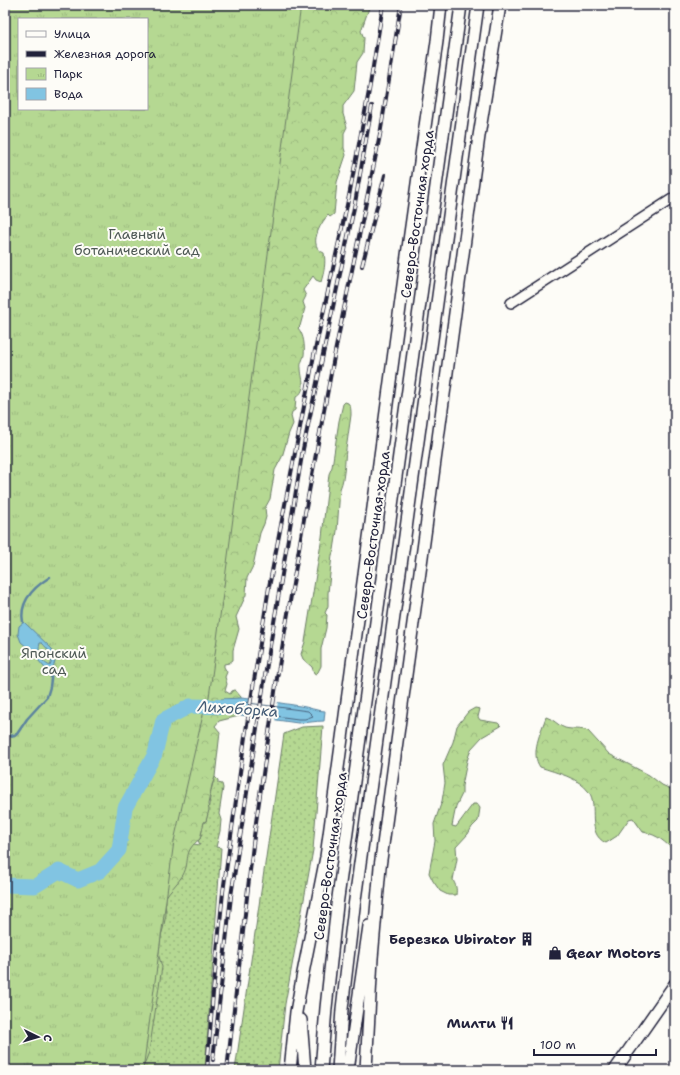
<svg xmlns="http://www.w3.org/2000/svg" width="680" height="1075" viewBox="0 0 680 1075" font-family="'Shantell Sans',sans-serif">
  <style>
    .grass { fill: url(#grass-dots); stroke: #6c7d66 }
    .forest { fill: url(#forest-crowns); stroke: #6c7d66 }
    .park { fill: url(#park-tufts); stroke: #6c7d66; fill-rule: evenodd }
    .water { fill: #81c4e2; stroke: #5b839f; fill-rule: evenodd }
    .pier { fill: #fdfcf7 }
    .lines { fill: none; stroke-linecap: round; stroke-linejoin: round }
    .shore { stroke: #48637e; stroke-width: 1 }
    .stream { stroke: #5b839f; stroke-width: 2.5 }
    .river { stroke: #81c4e2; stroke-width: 15 }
    .minor-casing { stroke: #22223b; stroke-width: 12 }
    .major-casing { stroke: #22223b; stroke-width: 14 }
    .minor { stroke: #fdfcf7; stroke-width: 9 }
    .major { stroke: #fdfcf7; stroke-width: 11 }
    .rail-casing { stroke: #22223b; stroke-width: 4 }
    .rail { stroke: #fdfcf7; stroke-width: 2.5; stroke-dasharray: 8; stroke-linecap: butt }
    .labels { text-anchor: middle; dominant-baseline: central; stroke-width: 4; stroke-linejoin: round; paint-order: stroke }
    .street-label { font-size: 14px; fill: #22223b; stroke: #fdfcf7 }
    .park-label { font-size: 14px; fill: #4e5955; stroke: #fdfcf7 }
    .poi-label { font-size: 14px; font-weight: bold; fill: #22223b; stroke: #fdfcf7; text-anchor: end }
    .water-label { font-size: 15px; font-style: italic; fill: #435b75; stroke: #fdfcf7 }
  </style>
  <defs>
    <pattern id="grass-dots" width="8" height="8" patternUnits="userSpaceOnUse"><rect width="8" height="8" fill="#b5d892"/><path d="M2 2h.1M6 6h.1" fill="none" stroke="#9bb97f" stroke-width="1.8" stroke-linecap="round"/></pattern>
    <pattern id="forest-crowns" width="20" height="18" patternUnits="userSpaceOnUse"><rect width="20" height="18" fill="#b5d892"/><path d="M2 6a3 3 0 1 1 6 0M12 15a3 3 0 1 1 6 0" fill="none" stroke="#9bb97f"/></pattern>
    <pattern id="park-tufts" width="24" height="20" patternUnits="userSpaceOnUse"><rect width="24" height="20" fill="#b5d892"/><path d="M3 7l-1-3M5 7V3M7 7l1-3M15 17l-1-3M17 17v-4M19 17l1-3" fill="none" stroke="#9bb97f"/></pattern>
  </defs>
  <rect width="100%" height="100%" fill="#fdfcf7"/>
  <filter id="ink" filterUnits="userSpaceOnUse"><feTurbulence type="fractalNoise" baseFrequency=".025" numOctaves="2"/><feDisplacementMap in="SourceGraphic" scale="8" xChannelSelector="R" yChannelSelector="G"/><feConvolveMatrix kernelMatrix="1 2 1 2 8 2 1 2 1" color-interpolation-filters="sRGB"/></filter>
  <g filter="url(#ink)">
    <path class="grass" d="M323,726l-10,124 -28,154 -7,66h-43l49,-336 18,-7z
      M215,777l3,3v3l4,1 1,4 -4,26 2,6 -1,11 -4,16 5,1 -16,222h-62l31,-229 26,4 -2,-5 2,-1 4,-17 2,-1c4,-15 3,-29 9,-44z"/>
    <path class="forest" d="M5,5l14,14v90h128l59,-104h164l-9,26 3,7 -1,15 -6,9 -3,29 -11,15v8l4,13 -3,6v15l2,7 -9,27 -3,32 -4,3 -2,-2c-8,9 -21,31 -4,38 2,10 0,19 -3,29l-5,-2 -3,-4 -10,14 3,6 -3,6 2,6 -5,18 -2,2c6,7 7,18 6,27 -1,5 -4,8 -3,13 0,10 7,22 -5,29l-1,13 -3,2 -1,4 2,8 -4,9 -7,24 -7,13 -5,29 -5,9 1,9 -2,7 -4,9 -7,33 -6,12 -1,17 -10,22 3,12 -6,21v10l-4,3 -5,1v3l3,5 -2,5 2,7 -2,7 5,3 2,-3 3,-1 6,7 -2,19 -20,5 -4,5 5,6 -5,45 -3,8 -4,19 1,6 -3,11 -2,1 -4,17c-18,13 -9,21 -17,36 -5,8 -13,15 -18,23l1,17 -3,14 -5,16v8l4,14 -13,85 -7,18h-121l-16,-286z
      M345,402l3,1c3,3 3,7 3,12 -1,9 -3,19 -4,28 -3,15 -1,32 -7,46l-3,42 -3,19 -2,5 -4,38v13l-3,7 2,2 -1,13 -5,21v17l-3,6 -2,2 -2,-1 -2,-6 -9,-8 -2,-5 4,-12 17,-105 7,-63 3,-7 7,-46 4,-17z
      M475,708l5,1 -2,8 2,3 18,3 3,3 -19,11 -11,12 -4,12 -5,25v8l-6,12 -4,20 4,1 17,-23h4l3,4 -2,13 -6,6 -4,7 -12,13 1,12 -4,21c3,6 4,8 3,15h-8l-8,-4 -7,-10 -4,-8 6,-32 -1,-17 8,-23 3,-18 -2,-18 10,-23 4,-16 11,-14z
      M546,717c8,2 12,9 19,11 8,2 16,0 23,3l21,23 40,21 13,10 13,6v60c-11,-9 -16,-16 -32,-19l-10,-14 -4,1 -12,17 -11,7c-21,-10 -7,-37 -17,-51 -11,-15 -32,-19 -49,-25 -10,-14 1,-35 6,-50z"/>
    <path class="park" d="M5,5h296l-86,649 -6,43 -6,18 -29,126 -31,229h-138zM19,19h128v90h-128z"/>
    <path class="water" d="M24,622l28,27 3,12 -3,10 -3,2 -21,-25 -7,-6 -3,-8 1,-8zM40,643h2c6,6 13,14 8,23 -9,-4 -13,-13 -10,-23z
      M241,698c20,2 40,5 59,8 9,1 16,5 25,5l-1,10c-9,0 -17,2 -26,2l-57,-8 -21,-2 1,-14z"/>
    <path class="pier" d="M250,697l28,4 -3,21 -28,-4z"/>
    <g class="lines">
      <path class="shore" d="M241,702l67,9 5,5 -8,3h-7l-74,-10 1,-6z"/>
      <path class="stream" d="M23,622c-4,-20 11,-35 27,-45
        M5,736h6l6,-2 10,-15 20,-22 3,-10 2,-16"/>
      <path class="river" d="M5,885l30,1 24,-15 19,9 22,-9 19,-21 6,-42 30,-54 8,-34 27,-14 49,1"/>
      <g class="minor-casing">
        <path id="minor" d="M511,303l164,-106"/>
      </g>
      <g class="major-casing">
        <path id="major" d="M301,1020l4,50
          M290,1070l6,-58 7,-39 23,-116 82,-609 29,-207 4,-36
          M321,1070l5,-62 11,-103 124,-900
          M338,1070l4,-61 12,-102 124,-902
          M348,1070l21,-144
          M366,1070l6,-112 8,-91 99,-731 21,-131
          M615,1070l60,-86"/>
      </g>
      <use href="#minor" class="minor"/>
      <use href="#major" class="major"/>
      <g class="rail-casing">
        <path id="rail" d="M362,266l23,-91
          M213,1060l18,-164 34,-220 38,-227 52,-246 17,-97
          M207,1070l6,-77 10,-101 22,-155 24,-150 45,-232 35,-159 20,-105 14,-86
          M227,1070l27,-234 23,-158 28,-165 29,-156 46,-222 21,-130"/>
      </g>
      <use href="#rail" class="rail"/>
    </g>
  </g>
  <defs>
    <g id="building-bare" transform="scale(1.08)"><path d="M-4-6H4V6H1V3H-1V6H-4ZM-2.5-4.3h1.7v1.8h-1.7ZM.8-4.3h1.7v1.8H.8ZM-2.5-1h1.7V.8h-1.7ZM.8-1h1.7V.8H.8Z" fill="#22223b" stroke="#fdfcf7" stroke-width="2.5" paint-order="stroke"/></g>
    <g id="shop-bare" transform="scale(1.08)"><path d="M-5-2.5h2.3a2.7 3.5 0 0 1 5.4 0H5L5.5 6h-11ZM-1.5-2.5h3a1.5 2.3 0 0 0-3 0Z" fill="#22223b" stroke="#fdfcf7" stroke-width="2.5" paint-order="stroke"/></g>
    <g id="restaurant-bare" transform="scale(1.08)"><path d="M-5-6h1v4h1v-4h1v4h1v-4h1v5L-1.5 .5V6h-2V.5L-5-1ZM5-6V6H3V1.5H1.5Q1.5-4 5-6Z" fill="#22223b" stroke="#fdfcf7" stroke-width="2.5" paint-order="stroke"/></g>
  </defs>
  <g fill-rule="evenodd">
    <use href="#building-bare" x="527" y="939"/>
    <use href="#shop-bare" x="555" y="953"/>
    <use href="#restaurant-bare" x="507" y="1023"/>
  </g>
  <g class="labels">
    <g class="street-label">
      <text transform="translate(417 214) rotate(-82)">Северо-Восточная хорда</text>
      <text transform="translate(373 535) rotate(-82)">Северо-Восточная хорда</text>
      <text transform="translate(330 856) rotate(-82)">Северо-Восточная хорда</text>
    </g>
    <g class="park-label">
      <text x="137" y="234">Главный<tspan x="137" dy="16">ботанический сад</tspan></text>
      <text x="54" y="653">Японский<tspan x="54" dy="16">сад</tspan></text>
    </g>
    <g class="poi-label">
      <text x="516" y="939">Березка Ubirator</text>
      <text x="566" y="953" text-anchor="start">Gear Motors</text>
      <text x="496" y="1023">Милти</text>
    </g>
    <g class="water-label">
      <text transform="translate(238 709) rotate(4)">Лихоборка</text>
    </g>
  </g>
  <rect width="680" height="1075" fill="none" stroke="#fdfcf7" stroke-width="20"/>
  <rect x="10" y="10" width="660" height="1055" fill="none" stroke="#22223b" stroke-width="1.5" filter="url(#ink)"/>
  <rect x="18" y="18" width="130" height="92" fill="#fdfcf7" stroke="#a5a5ac"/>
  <rect x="26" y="31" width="20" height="6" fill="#fdfcf7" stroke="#a5a5ac"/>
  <text x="54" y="38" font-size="12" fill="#22223b">Улица</text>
  <rect x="26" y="51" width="20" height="6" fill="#22223b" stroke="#a5a5ac"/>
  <text x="54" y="58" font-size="12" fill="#22223b">Железная дорога</text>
  <rect x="26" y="68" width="20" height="12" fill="url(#park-tufts)" stroke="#a5a5ac"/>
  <text x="54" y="78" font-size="12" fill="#22223b">Парк</text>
  <rect x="26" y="88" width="20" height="12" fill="#81c4e2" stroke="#a5a5ac"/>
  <text x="54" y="98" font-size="12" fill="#22223b">Вода</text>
  <g transform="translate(38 1037) rotate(95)" stroke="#fdfcf7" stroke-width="3" paint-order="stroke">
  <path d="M0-3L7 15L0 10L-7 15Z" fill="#22223b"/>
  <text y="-6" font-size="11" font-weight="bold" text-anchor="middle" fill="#22223b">С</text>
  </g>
  <path d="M534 1049v6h122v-6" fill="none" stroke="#22223b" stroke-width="2"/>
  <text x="540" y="1049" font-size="12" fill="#22223b" stroke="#fdfcf7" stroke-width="3" paint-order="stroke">100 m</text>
</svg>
